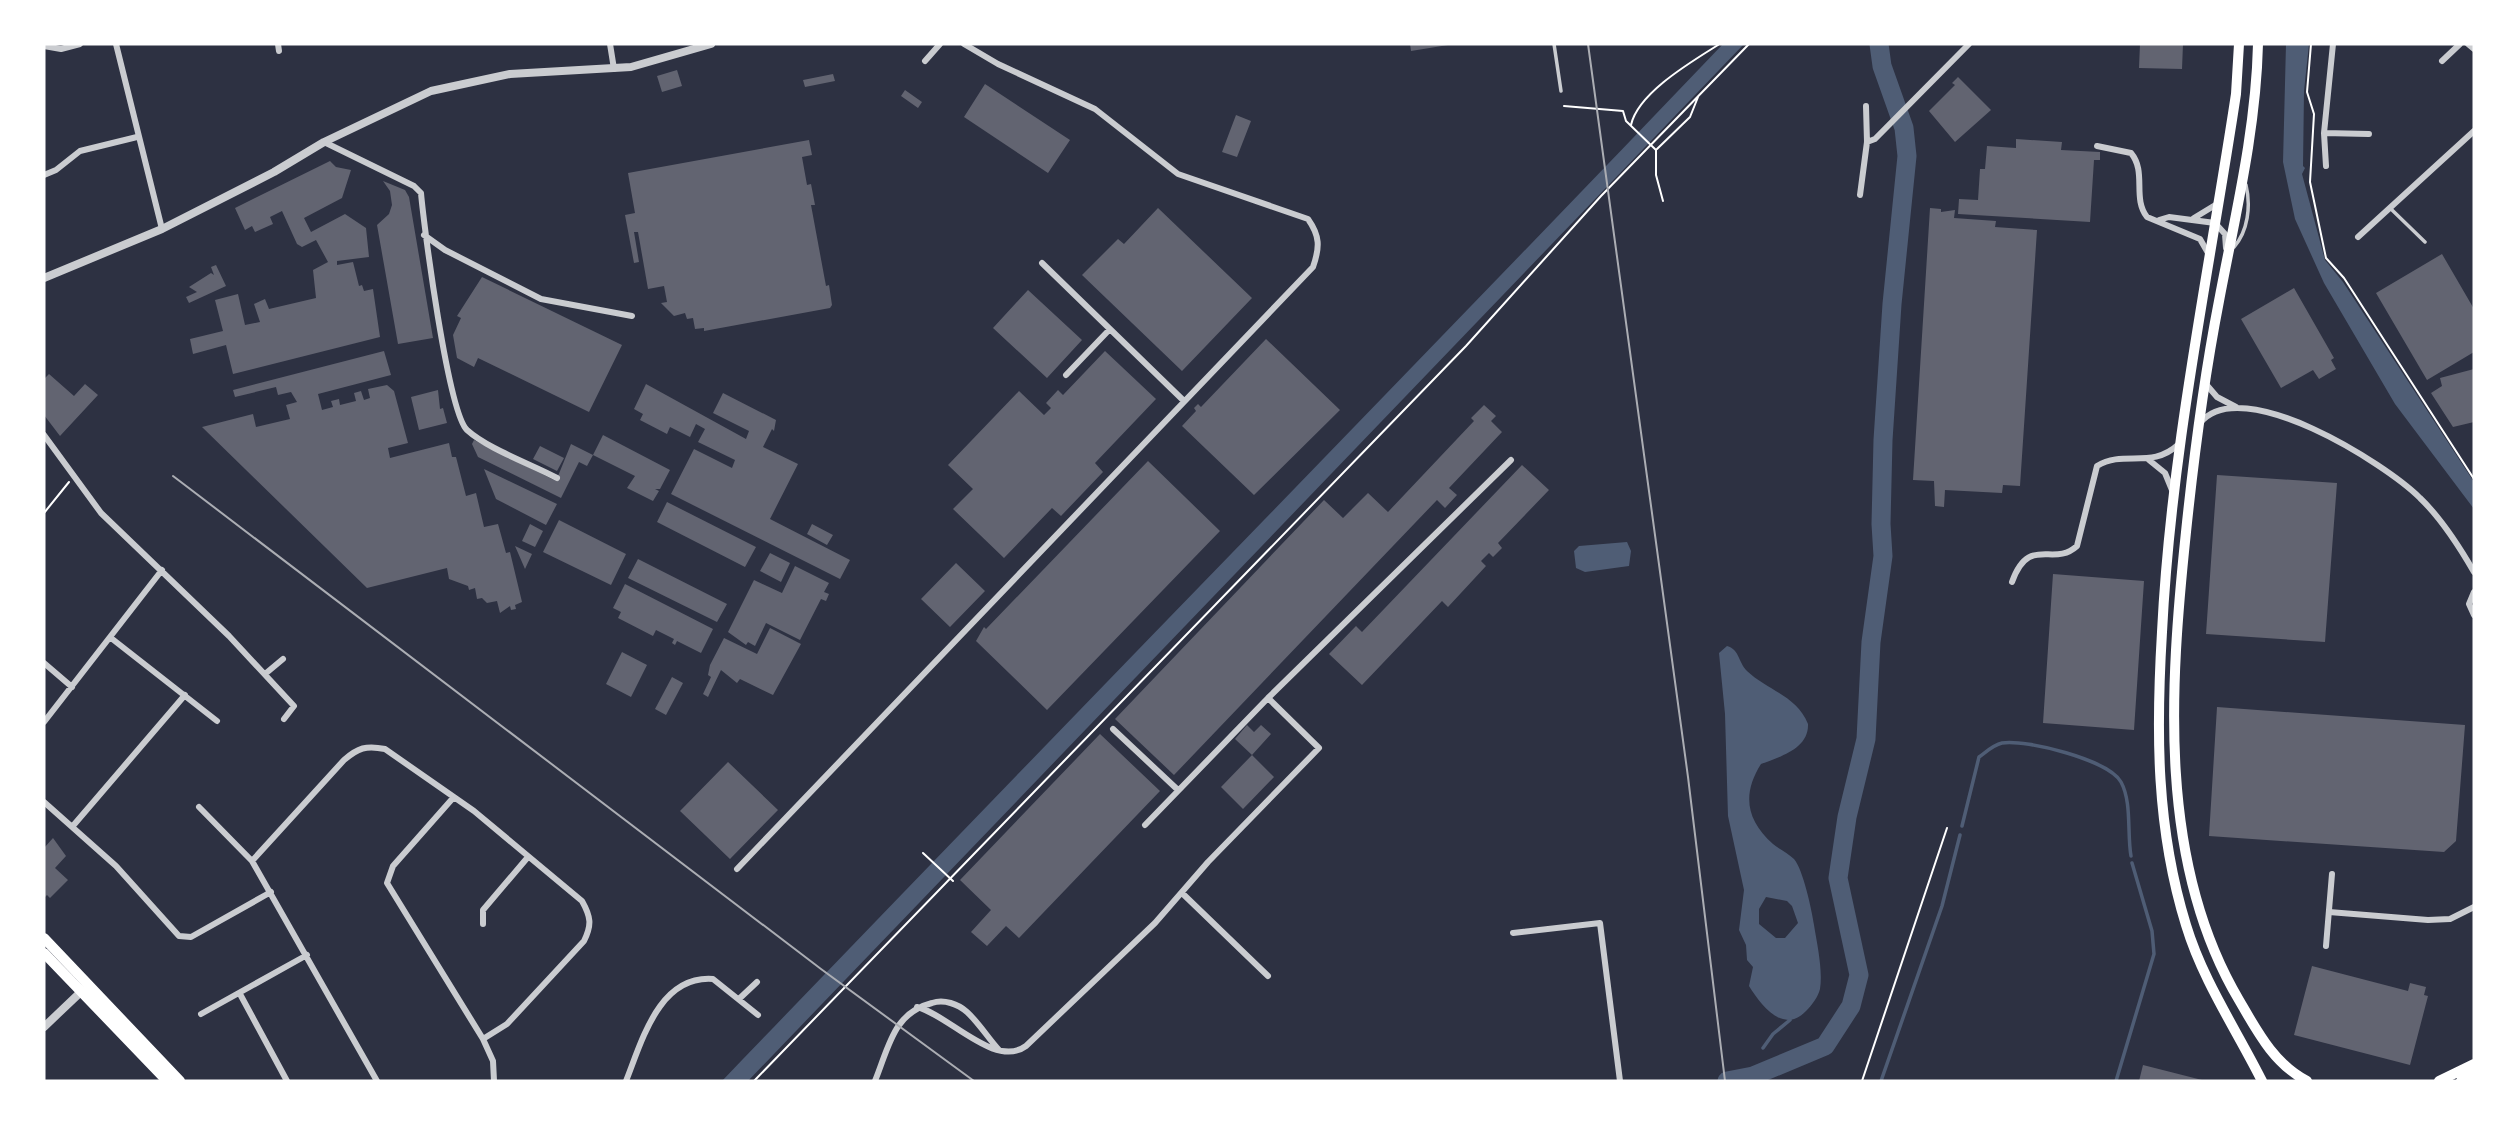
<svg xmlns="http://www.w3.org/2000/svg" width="2518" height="1125" viewBox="0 0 2518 1125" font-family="Rubik,sans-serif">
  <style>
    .water { fill: #4f5d75; fill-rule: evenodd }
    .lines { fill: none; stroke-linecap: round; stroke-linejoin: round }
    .stream { stroke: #4f5d75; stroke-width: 3.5 }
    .river { stroke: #4f5d75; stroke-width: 19 }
    .building { fill: #626471 }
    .path { stroke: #fff; stroke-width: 2 }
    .service { stroke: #caccd0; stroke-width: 3.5 }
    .minor { stroke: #caccd0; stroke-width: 6 }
    .tertiary { stroke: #caccd0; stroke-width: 8 }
    .primary { stroke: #fff; stroke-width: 10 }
    .trunk { stroke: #fff; stroke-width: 10 }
    .tram { stroke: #abadb3; stroke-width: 2 }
  </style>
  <rect width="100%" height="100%" fill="#2d3142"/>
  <path class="water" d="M1723,44h21l-996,1037h-26c332,-346 669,-690 1001,-1037z
    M2286,44h23l-5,47 -1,75 2,2 -3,6 23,86 18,22 131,200v27l-79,-105 -71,-121 -29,-64 -12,-57z
    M1627,542l4,9 -2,15 -44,6 -9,-4 -2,-17 5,-5z
    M1727,646c13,4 11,16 20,25 20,19 50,25 61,53 1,25 -29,33 -47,40 -19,30 -15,56 12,80 6,5 15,9 21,15 9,10 18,52 20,66 3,19 9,45 6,64 -2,8 -8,16 -14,22 -23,24 -45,-6 -57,-25l4,-19 -6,-7 -1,-15 -7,-15 5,-40 -16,-74 -3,-102 -6,-61zM1766,897l21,4 5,5 6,17 -13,15h-9l-17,-14v-15z"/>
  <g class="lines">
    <path class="stream" d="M1962,826l17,-69c7,-5 14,-12 23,-14 24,-4 107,17 119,39 11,20 6,52 10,74
      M1763,1048l10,-14 17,-14
      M1767,1063l3,7
      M1760,1074l3,7
      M1881,1081l61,-175 18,-71
      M2116,1081l38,-127 -2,-23 -20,-68"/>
    <path class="river" d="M1727,1081l26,-5 72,-30 26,-40 8,-31 -21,-97 9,-61 19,-78 5,-97 12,-86 -2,-32 2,-84 9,-136 15,-148 -3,-28 -22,-62 -3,-22"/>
  </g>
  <path class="building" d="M1410,44h38v1l-37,6z
    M2140,44h43l-1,25 -43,-1z
    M677,70l5,16 -20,6 -5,-16z
    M833,74l2,7 -30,6 -2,-7z
    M1958,77l33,33 -36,32 -26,-31 26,-26 -3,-2z
    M985,84l85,56 -22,33 -84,-56z
    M905,90l17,12 -4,6 -17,-12z
    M1236,115l15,6 -14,36 -15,-5z
    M2016,139l46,3 -1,8 39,2v8h-6l-4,62 -132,-8 1,-15 19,1 2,-31h5l2,-23 29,2z
    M809,140l3,15 -10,2 5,28 4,-1 4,21h-4l15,81 3,-1 3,20 -2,3 -126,23v-3l-9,1 -2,-11 -6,1 -2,-6 -11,3 -13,-13 6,-1 -3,-16 -16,3 -10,-57h-4l5,30 -5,1 -9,-48 10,-2 -7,-40z
    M330,161l6,6 15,3 -9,28 -38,20 7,14 34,-18 21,14 3,29 -32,4v4l16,-3 6,24 3,-1 2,6 9,-2 7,48 -147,37 -7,-29 -33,9 -3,-15 33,-8 -8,-31 23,-6 7,31 15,-3 -6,-18 11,-5 4,10 47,-11 -3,-28 15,-8 -12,-22 -14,7 -5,-3 -15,-33 -12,6 3,7 -18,8 -3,-6 -7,4 -10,-22z
    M383,181l22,9 4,7 24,141 -35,6 -21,-119 12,-11 3,-9 -2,-14z
    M1158,208l94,90 -70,73 -100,-96 36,-36 6,5z
    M1930,208l11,1v3l14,-2 -1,8 42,3 -1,6 42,3 -17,256 -17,-1 -1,8 -57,-3 -1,17 -9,-1 -1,-25 -21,-1z
    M2442,254l32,55v43l-47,28 -51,-87z
    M216,265l10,21 -37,17 -3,-6 11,-5 -8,-5 22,-14 3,2 -3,-8z
    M482,277l140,68 -33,67 -111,-54 -4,9 -17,-9 -4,-23 8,-17 -4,-2z
    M2294,288l40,70 -3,2 5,9 -17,10 -6,-9 -32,18 -40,-69z
    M1028,290l54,50 -35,38 -54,-50z
    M1266,339l74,71 -86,85 -72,-69 14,-15 -2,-3 4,-4 3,3z
    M384,351l7,24 -73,19 4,16 11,-3 -2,-6 8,-2 1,6 16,-4 -2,-8 7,-2 3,9 6,-2 -2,-9 19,-4 7,6 14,52 -20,5 2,10 59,-15 3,14h4l10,39 10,-3 8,34 14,-3 8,29 4,-1 12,50 -7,3 1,4 -5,1 -1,-4 -10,7 -3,-12 -10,2 -5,-5 -5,1 -2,-11 -6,2 -1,-4 -19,-7 -2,-11 -80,20 -165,-161 51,-13 3,13 34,-8 -4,-14 11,-3 -6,-10 -13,3 -2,-8 -41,10 -2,-7z
    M1105,351l51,48 -61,64 8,9 -42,44 -9,-8 -48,50 -51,-49 20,-20 -25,-24 71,-74 25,24 7,-7 -5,-5 12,-13 5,5z
    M2474,369v53l-21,5 -22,-34 11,-7 -2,-8z
    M49,374l25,22 11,-12 13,11 -38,41 -16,-21v-36z
    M646,384l100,55 3,-8 -36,-18 10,-20 53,27 -2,11 -2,-2 -9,18 35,17 -28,55 80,41 -10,19 -169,-85 23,-45 38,19 3,-8 -37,-18 7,-13 -9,-5 -6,13 -20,-10 -3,7 -27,-14 3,-6 -9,-5z
    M438,390l2,19 3,-1 4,15 -28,7 -8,-33z
    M1484,405l12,11 -5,5 11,11 -53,56 8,7 -12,13 -8,-8 -263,275 -59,-56 209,-219 19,18 25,-25 20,19 86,-91 -3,-3z
    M603,435l67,35 -10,19h-5l4,2 -6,10 -26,-13 8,-12 -42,-21 -6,11 -8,-4 -18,36 -83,-41 -6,-13 2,-4 82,41 15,-37 22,11z
    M540,446l24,12 -7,13 -24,-12z
    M1148,461l72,70 -173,179 -71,-69 8,-14 2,2z
    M1522,465l27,25 -51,53 4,5 -9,9 -4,-4 -8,8 5,5 -38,41 -6,-6 -80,84 -33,-31 27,-28 6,6z
    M484,469l73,35 -11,21 -50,-26z
    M2217,475l120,8 -12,159 -119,-8z
    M667,502l89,45 -11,20 -88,-45z
    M559,520l67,34 -15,31 -68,-33z
    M530,524l13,7 -8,16 -13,-6z
    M812,524l21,11 -6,10 -20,-11z
    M515,546l17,8 -7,15z
    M770,553l20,10 -9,19 -21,-11z
    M638,559l89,45 -10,18 -89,-44z
    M956,563l29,28 -35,36 -29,-28z
    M795,566l34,17 -5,9 5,2 -3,7 -5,-2 -21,41 -34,-17 -11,23 -7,-4 -2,3 -18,-13 26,-52 28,13z
    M2053,574l91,7 -10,149 -91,-7z
    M625,584l88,45 -12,24 -24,-12 -2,4 -3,-2 2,-4 -18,-9 -3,6 -35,-18 3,-6 -8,-4z
    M770,628l31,16 -28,51 -33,-16 -3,4 -16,-13 -13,27 -5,-3 8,-17 -3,-2 2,-10 14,-27 33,16z
    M622,652l25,13 -16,32 -25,-13z
    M672,677l11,6 -17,32 -11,-6z
    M2217,707l248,18 -9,116 -12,11 -235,-16z
    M1247,725l7,7 7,-7 10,9 -19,21 22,22 -31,32 -22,-22 31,-32 -17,-16z
    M1100,734l60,57 -141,147 -13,-12 -19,20 -16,-14 20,-22 -31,-30z
    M728,762l50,48 -48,49 -50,-48z
    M53,838l13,18 -11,12 13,12 -18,18 -3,-3 -3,3v-50z
    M2312,966l96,25 2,-8 16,4 -2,8 4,1 -18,69 -116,-30z
    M2143,1065l59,15v1h-63z"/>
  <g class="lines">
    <path class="path" d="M2311,44l-4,48 7,22 -4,68 16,76 18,20 130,201
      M1564,106l59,5 3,10 30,29v25l7,26
      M1631,125c7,-32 60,-63 87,-80
      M1657,149l33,-32 8,-20
      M44,513l25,-31
      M923,853l30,28
      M754,1081l712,-735 135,-150 148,-152
      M1862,1081l85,-253"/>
    <path class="service" d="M1554,44l7,47
      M2391,209l34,33
      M2234,247c14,-16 17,-41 12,-62"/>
    <path class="minor" d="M116,44l46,185
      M278,44l1,7
      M610,44l4,25
      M2468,44l6,5
      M44,46l17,3 19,-5
      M925,61l15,-17
      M2442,61l18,-17
      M2324,133l45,1
      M324,142l90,44 7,7c3,34 27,219 46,237 21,19 64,34 90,48
      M1867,142l8,-3 94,-95
      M2097,146l34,7c16,19 1,45 16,64l53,22 8,14
      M2326,166l-2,-33 9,-89
      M44,175l12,-5 24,-19 57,-14
      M1860,195l7,-53 -1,-36
      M2194,218l23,-14
      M2159,220l10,-3 46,6 10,11 1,14
      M424,235l21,15 96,49 91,17
      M2358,237l116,-106
      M1042,263l142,138
      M1066,375l44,-46
      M2205,383l12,14 19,10
      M2200,423c41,-51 186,41 220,75 22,21 39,48 54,74
      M44,435l57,78 128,123 65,70 -10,13
      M2149,460l16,13 7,17
      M2012,582c17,-48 41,-14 65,-36l20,-80c28,-17 54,4 82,-22
      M2474,592l-5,12 5,11
      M111,638l106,83
      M44,663l28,24
      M265,674l18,-15
      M44,722l118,-152
      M1113,729l65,61
      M453,798l-60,68 -6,17 96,156 10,22 1,20
      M44,802l72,64 63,70 12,1 80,-45
      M199,807l53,54 92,-101c14,-12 22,-15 41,-11l89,62 108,90c9,16 10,24 2,40l-77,83 -24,15
      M1145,825l123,-127 243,-238
      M72,827l113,-132
      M252,861l125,220
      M737,869l576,-602c7,-20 7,-31 -5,-48l-130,-45 -83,-65 -97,-45 -34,-20
      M1182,893l86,83
      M2329,912l99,8 22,-1 24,-12
      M483,924v-14l45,-53
      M1513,933l87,-10 20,158
      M2326,946l6,-72
      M240,994l47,87
      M740,998l17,-16
      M917,1007c32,8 78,62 109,39l129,-123 53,-61 111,-114 -51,-50
      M201,1014l106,-59
      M626,1081c16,-40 33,-106 87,-102l45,36
      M875,1081c14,-34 18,-68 57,-78 12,-4 26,1 35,9 12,11 21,26 32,38"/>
    <path class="tertiary" d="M44,278l118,-49 112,-57 50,-30 107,-51 79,-17 121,-7 80,-23
      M44,1027l41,-39"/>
    <path class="primary" d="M44,938l136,143
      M44,953l123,128
      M2439,1081l35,-17
      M2461,1081l13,-7"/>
    <path class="trunk" d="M2239,44l-3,50c-27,179 -65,356 -74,538 -6,100 -6,196 24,293 17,56 50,104 76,156
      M2258,44c-2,87 -23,172 -39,257 -15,77 -25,154 -33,231 -16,153 -29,330 53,468 18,31 35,64 68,81"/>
    <path class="tram" d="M1588,44l100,733 37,304
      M173,476l648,493 153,112"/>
  </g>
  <rect width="2518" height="1125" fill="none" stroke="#ffffff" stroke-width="91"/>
</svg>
